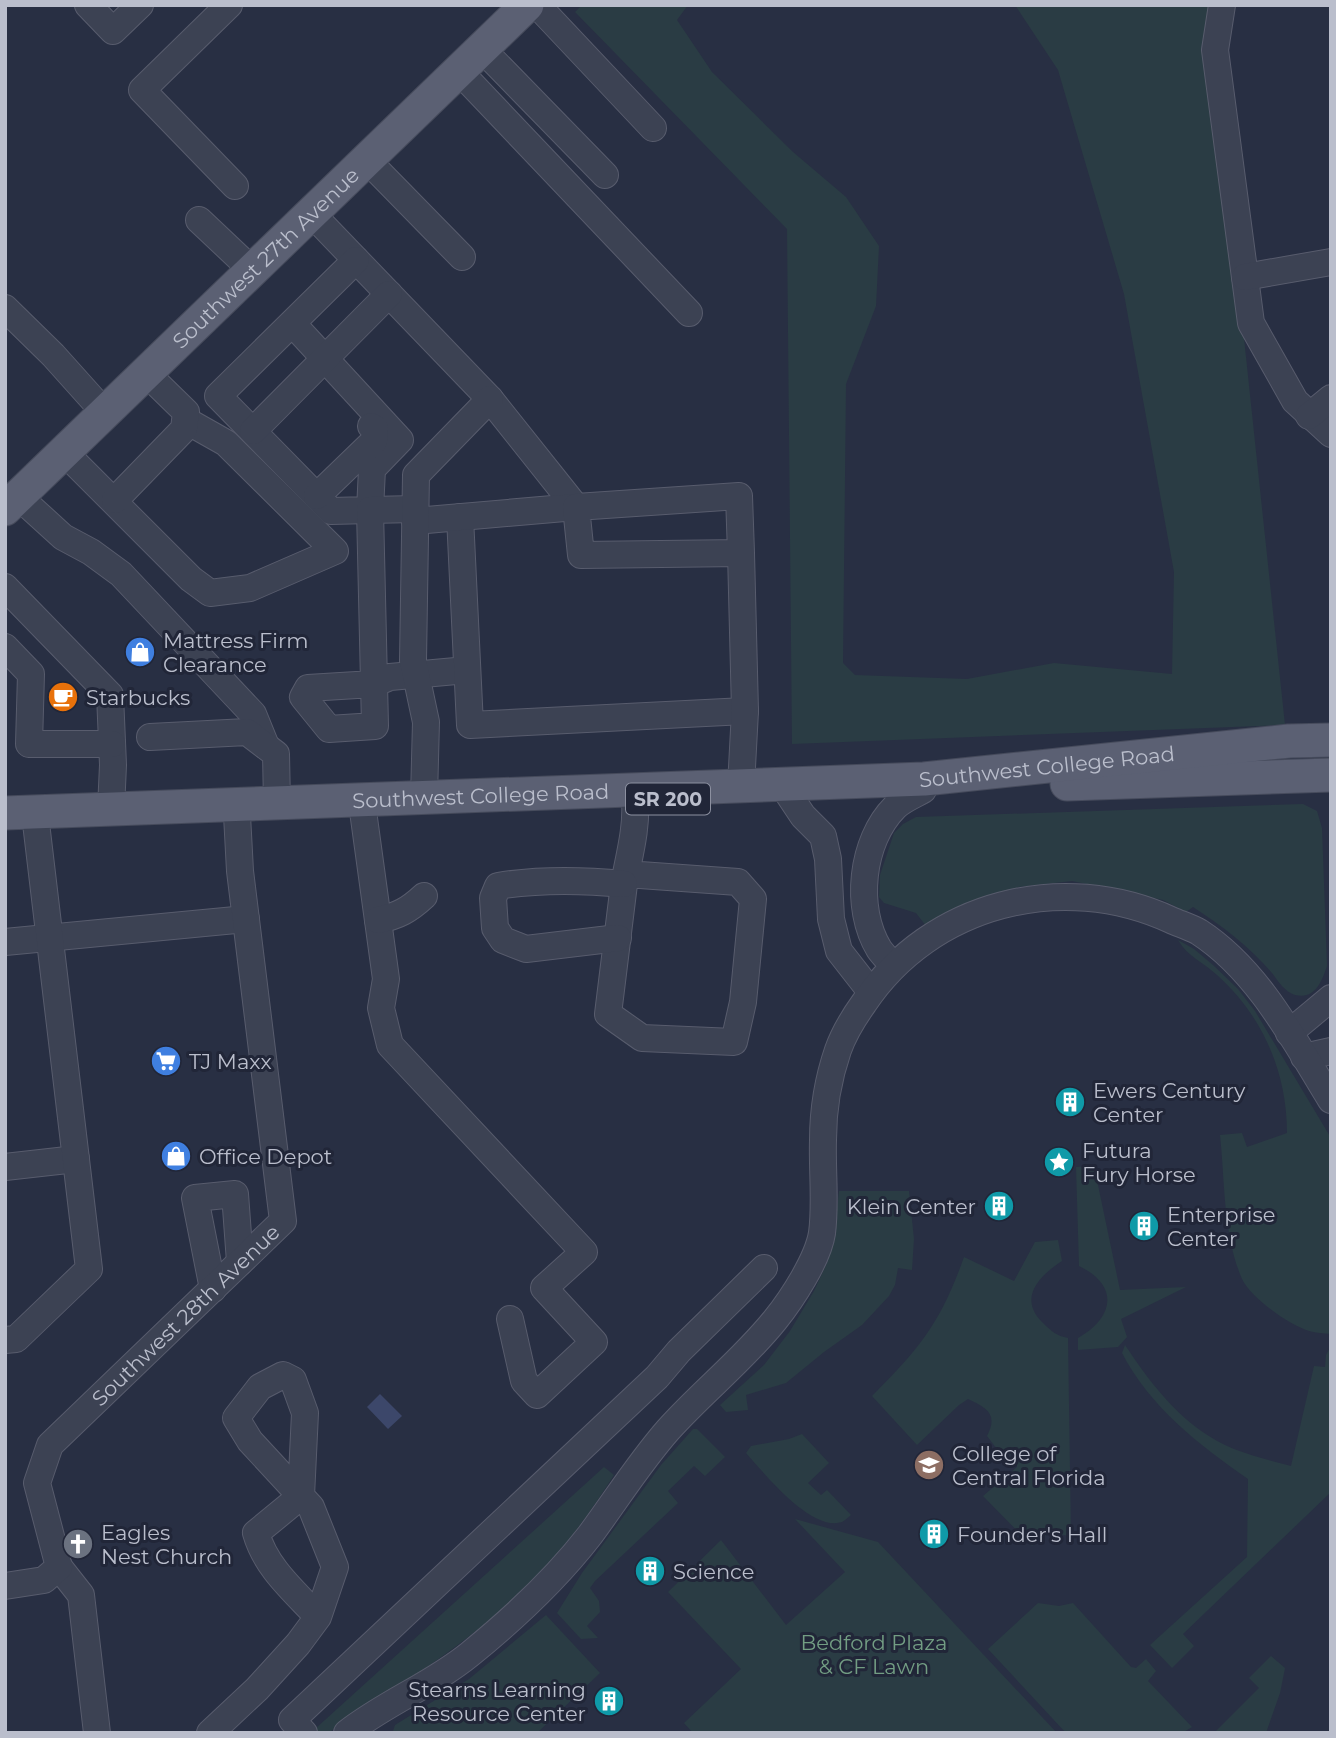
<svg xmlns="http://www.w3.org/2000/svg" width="1336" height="1738" viewBox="0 0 1336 1738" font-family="Montserrat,sans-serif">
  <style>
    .green { fill: #2a3c44 }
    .water { fill: #3c476a }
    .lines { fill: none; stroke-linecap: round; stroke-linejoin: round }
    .minor-casing { stroke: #585c6d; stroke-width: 28 }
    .major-casing { stroke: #464b5c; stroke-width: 35 }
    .minor { stroke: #3c4253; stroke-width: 26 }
    .major { stroke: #5b6073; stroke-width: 33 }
    .labels { text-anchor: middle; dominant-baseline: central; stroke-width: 6; stroke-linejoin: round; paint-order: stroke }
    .shield { fill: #212638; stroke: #8c90a0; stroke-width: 2 }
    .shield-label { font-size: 19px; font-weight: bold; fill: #babecc }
    .street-label { font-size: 21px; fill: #babecc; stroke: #212638 }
    .poi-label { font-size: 21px; fill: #babecc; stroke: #212638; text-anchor: start }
    .park-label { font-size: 21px; fill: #729d83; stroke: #212638 }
  </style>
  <rect width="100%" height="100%" fill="#282f43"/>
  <path class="green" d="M582,5h106l-11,15 35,52 81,80 53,45 33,49 -3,60 -30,78 -3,279 12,12 112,4 87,-16 118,11 2,-102 -50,-278 -66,-224 -43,-65h203l-2,69 69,651 -493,19 -5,-515 -212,-217z
    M1303,804l14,7 5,17 5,138c-5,15 -12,34 -32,29 -10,-3 -17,-14 -23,-22 -23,-27 -50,-47 -79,-66l-7,5 -23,-12 -91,-19 -53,6 -74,26 -19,13 -10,-13 -32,-10 -5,-6 1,-22 14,-42 9,-9 13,-7z
    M1178,940l16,9 19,16 25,24 17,22 76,127v196c-7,-1 -15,-1 -22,-3 -20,-6 -58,-33 -67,-52 -19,-44 -17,-97 -22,-144l22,-2 5,14 40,-14c0,-60 -24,-117 -70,-158 -14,-13 -30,-19 -39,-35z
    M1094,1166l26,124 66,-3 -65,32 6,18 -9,10 -40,3v-12c37,-21 41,-53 1,-72l-3,-99z
    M839,1191h70l5,48 -2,31 -14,-2 -3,17 -6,11 -27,29 -38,27 -38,31 -40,12 2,15 -22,2 -6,-7 44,-40 26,-34 24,-40 13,-28 6,-20z
    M1058,1240l4,21c-24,16 -45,38 -18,63 7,7 13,12 24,14l3,198 -22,-3 -17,13 -49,-50 34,-29 -1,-11 -16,-3 -13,-17c11,-21 1,-28 -19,-37l-9,6 -42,40 -45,-49c48,-48 69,-74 92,-139l50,24 21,-39z
    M1125,1345c28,42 60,84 109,104 18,7 38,12 57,17l23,-100 11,1 1,-12 5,-9v146l-148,142 11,12 -22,22 -22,-23 97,-88 1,-78c-49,-34 -98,-72 -126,-126z
    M693,1429h4l28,28 -20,19 -11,-10 -26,25 10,12 -83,78 -5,7 9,13 1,11 -13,14 11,12 -17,1 -24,-26 25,-40 79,-108z
    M802,1434l27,29 -21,20 13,12 6,-5 24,25c-3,2 -5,5 -9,7 -31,10 -78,-49 -96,-69l5,-7 38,-7z
    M604,1467l10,8c-24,38 -49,73 -81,105 -59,61 -135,106 -205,153h-10l-3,-4z
    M795,1519l83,23 179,191h-364l-9,-10 57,-54 -73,-77 53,-52 65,85 59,-53z
    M1038,1603l21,3 14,-3 58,64 5,1 10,-9 10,12 -8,10 44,46 -10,6h-116l-78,-84z
    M546,1615l54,58 -63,60 -144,-2 2,-6 74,-46z
    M1271,1656l14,12 -5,25 -14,40h-52l45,-45 -10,-10z"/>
  <path class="water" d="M380,1394l22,22 -14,13 -21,-22z"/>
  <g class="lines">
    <g class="minor-casing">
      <g id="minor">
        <path d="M88,5l25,26 27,-26"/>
        <path d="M229,5l-87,85 93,96"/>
        <path d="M537,5l116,123"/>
        <path d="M1222,5l-7,45 36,273 44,78 36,33"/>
        <path d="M482,49l123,126"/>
        <path d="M459,71l230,242"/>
        <path d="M367,160l95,97"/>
        <path d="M311,213l179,186 86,108"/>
        <path d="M199,220l53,50"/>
        <path d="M1245,277l86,-15"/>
        <path d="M5,308l48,47 52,58"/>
        <path d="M292,323l108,117 -28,29 -2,41 -39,1 -113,-115 138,-136"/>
        <path d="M1309,416l22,-18"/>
        <path d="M253,431l136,-137"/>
        <path d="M64,452l127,127 19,14 40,-5 85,-37 -109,-108 -39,-22"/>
        <path d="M18,496l45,41 28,15 30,22 132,140 13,32"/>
        <path d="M317,496l57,-55 1,-12 -4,-3"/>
        <path d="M115,500l69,-71 2,-17 -40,-39"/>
        <path d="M415,509l-45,1 5,216 -46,3 -26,-32 5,-9 65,-4 17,-7 77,-7"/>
        <path d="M460,517l10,208 275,-14"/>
        <path d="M415,521l161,-14"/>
        <path d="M741,553l-2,-57 -163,11 5,48 160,-2 4,158 -4,75"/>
        <path d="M5,587l105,108 3,70 -2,44"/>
        <path d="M5,647l26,27 -2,70h83"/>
        <path d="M150,737l97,-5 29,22 1,49"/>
        <path d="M789,795l14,21 20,20 5,23 3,60 8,32 32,41"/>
        <path d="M424,797l2,-75 -13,-61 3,-186 74,-76"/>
        <path d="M363,811l23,168 -5,29 9,37 194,207 -40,36 50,54 -57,53 -13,-14 -14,-62"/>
        <path d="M626,874l112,8 15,17 -10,103 -9,40 -92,-4 -34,-24 16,-130c5,-28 13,-55 11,-84"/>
        <path d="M378,920c20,-4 31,-10 46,-24"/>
        <path d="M618,938l-92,11 -23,-9 -8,-12 -2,-30 5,-12c42,-7 85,-6 126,-2"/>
        <path d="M5,942l241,-23"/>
        <path d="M893,966c-4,-6 -10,-11 -14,-17 -25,-41 -18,-108 16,-142 7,-7 19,-12 28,-17"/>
        <path d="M1289,1033l42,-35"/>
        <path d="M1304,1057l27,-6"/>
        <path d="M5,1167l71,-8"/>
        <path d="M213,1289l-18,-91 40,-4 5,68"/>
        <path d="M5,1340l11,-1 73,-70 -53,-446"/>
        <path d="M59,1567l22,28 16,138"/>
        <path id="s1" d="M5,1586l39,-6 15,-13 -22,-84 13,-38 233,-224 -43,-350 -3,-56"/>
        <path d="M210,1733l47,-44 41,-45 20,-27 17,-50 -24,-60 -61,-66 -14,-23 24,-31 23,-12 10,5 12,33 -4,83 -45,37c10,35 38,58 62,84"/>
        <path d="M304,1733l-12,-13 365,-343 22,-26 85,-83"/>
        <path d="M347,1733c38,-30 85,-48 123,-79 43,-35 86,-75 120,-119 26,-35 49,-72 78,-105 34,-38 75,-70 107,-110 17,-21 43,-61 47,-87 4,-30 0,-62 1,-93 0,-30 5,-61 15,-90 6,-17 16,-33 26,-47 67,-100 198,-133 307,-83 9,4 19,7 28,12 60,39 96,110 132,168"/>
      </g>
    </g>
    <g class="major-casing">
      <g id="major">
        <path id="s2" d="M5,509l522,-504"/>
        <path d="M1067,784l264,-9"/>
        <path id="s3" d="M5,813l919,-34 365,-38 42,-1"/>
      </g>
    </g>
    <use href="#minor" class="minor"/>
    <use href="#major" class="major"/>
  </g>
  <defs>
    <g id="shop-disc" transform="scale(1.575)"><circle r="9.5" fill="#3f7fe0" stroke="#212638"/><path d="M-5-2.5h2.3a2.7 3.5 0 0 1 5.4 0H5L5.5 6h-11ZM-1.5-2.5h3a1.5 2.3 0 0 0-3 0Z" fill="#fff"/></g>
    <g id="cafe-disc" transform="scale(1.575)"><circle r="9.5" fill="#e8710a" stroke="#212638"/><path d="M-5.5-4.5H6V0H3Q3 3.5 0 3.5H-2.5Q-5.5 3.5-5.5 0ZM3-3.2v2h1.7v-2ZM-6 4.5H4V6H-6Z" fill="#fff"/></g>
    <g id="supermarket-disc" transform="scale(1.575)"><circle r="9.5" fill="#3f7fe0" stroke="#212638"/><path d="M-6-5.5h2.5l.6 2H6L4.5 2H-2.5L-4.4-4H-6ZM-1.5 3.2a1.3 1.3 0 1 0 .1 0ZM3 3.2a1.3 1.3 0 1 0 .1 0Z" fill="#fff"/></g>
    <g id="building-disc" transform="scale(1.575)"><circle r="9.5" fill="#0f9aa8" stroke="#212638"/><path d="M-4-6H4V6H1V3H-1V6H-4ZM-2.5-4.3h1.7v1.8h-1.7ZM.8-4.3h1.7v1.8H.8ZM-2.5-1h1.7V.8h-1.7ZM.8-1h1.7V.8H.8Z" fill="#fff"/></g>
    <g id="sight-disc" transform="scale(1.575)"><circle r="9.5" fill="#0f9aa8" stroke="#212638"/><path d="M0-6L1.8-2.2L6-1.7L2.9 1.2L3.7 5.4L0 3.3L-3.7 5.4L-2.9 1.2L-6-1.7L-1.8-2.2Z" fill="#fff"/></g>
    <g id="university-disc" transform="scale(1.575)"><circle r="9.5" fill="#8d6e63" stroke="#212638"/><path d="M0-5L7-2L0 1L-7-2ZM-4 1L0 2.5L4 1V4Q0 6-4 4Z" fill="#fff"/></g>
    <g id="church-disc" transform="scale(1.575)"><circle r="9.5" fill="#6b7280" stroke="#212638"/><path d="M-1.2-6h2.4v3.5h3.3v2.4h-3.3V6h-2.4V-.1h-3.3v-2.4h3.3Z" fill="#fff"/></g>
  </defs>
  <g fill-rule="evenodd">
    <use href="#shop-disc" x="140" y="652"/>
    <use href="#cafe-disc" x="63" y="697"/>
    <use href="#supermarket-disc" x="166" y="1061"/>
    <use href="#building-disc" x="1070" y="1102"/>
    <use href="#shop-disc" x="176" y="1156"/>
    <use href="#sight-disc" x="1059" y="1162"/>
    <use href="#building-disc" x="999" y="1206"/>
    <use href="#building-disc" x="1144" y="1226"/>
    <use href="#university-disc" x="929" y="1465"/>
    <use href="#building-disc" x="934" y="1534"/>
    <use href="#church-disc" x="78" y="1544"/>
    <use href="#building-disc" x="650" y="1571"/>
    <use href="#building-disc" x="609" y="1701"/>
  </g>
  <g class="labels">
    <rect class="shield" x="626" y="783.5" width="84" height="31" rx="5"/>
    <g class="shield-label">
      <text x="668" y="799">SR 200</text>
    </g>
    <g class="street-label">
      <text stroke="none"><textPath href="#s2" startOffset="362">Southwest 27th Avenue</textPath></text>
      <text stroke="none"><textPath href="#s3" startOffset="1043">Southwest College Road</textPath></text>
      <text stroke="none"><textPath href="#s3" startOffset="476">Southwest College Road</textPath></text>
      <text stroke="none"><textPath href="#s1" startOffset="374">Southwest 28th Avenue</textPath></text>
    </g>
    <g class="poi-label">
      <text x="163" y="640">Mattress Firm<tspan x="163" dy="24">Clearance</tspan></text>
      <text x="86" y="697">Starbucks</text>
      <text x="189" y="1061">TJ Maxx</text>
      <text x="1093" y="1090">Ewers Century<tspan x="1093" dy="24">Center</tspan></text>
      <text x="1082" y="1150">Futura<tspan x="1082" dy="24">Fury Horse</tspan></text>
      <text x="199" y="1156">Office Depot</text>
      <text x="976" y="1206" text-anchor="end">Klein Center</text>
      <text x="1167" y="1214">Enterprise<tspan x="1167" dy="24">Center</tspan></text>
      <text x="952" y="1453">College of<tspan x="952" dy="24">Central Florida</tspan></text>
      <text x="101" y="1532">Eagles<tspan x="101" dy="24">Nest Church</tspan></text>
      <text x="957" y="1534">Founder's Hall</text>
      <text x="673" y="1571">Science</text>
      <text x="586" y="1689" text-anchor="end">Stearns Learning<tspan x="586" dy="24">Resource Center</tspan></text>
    </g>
    <g class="park-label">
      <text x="874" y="1642">Bedford Plaza<tspan x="874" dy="24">&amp; CF Lawn</tspan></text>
    </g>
  </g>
  <rect width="1336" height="1738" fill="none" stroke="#babecc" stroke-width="14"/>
</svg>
